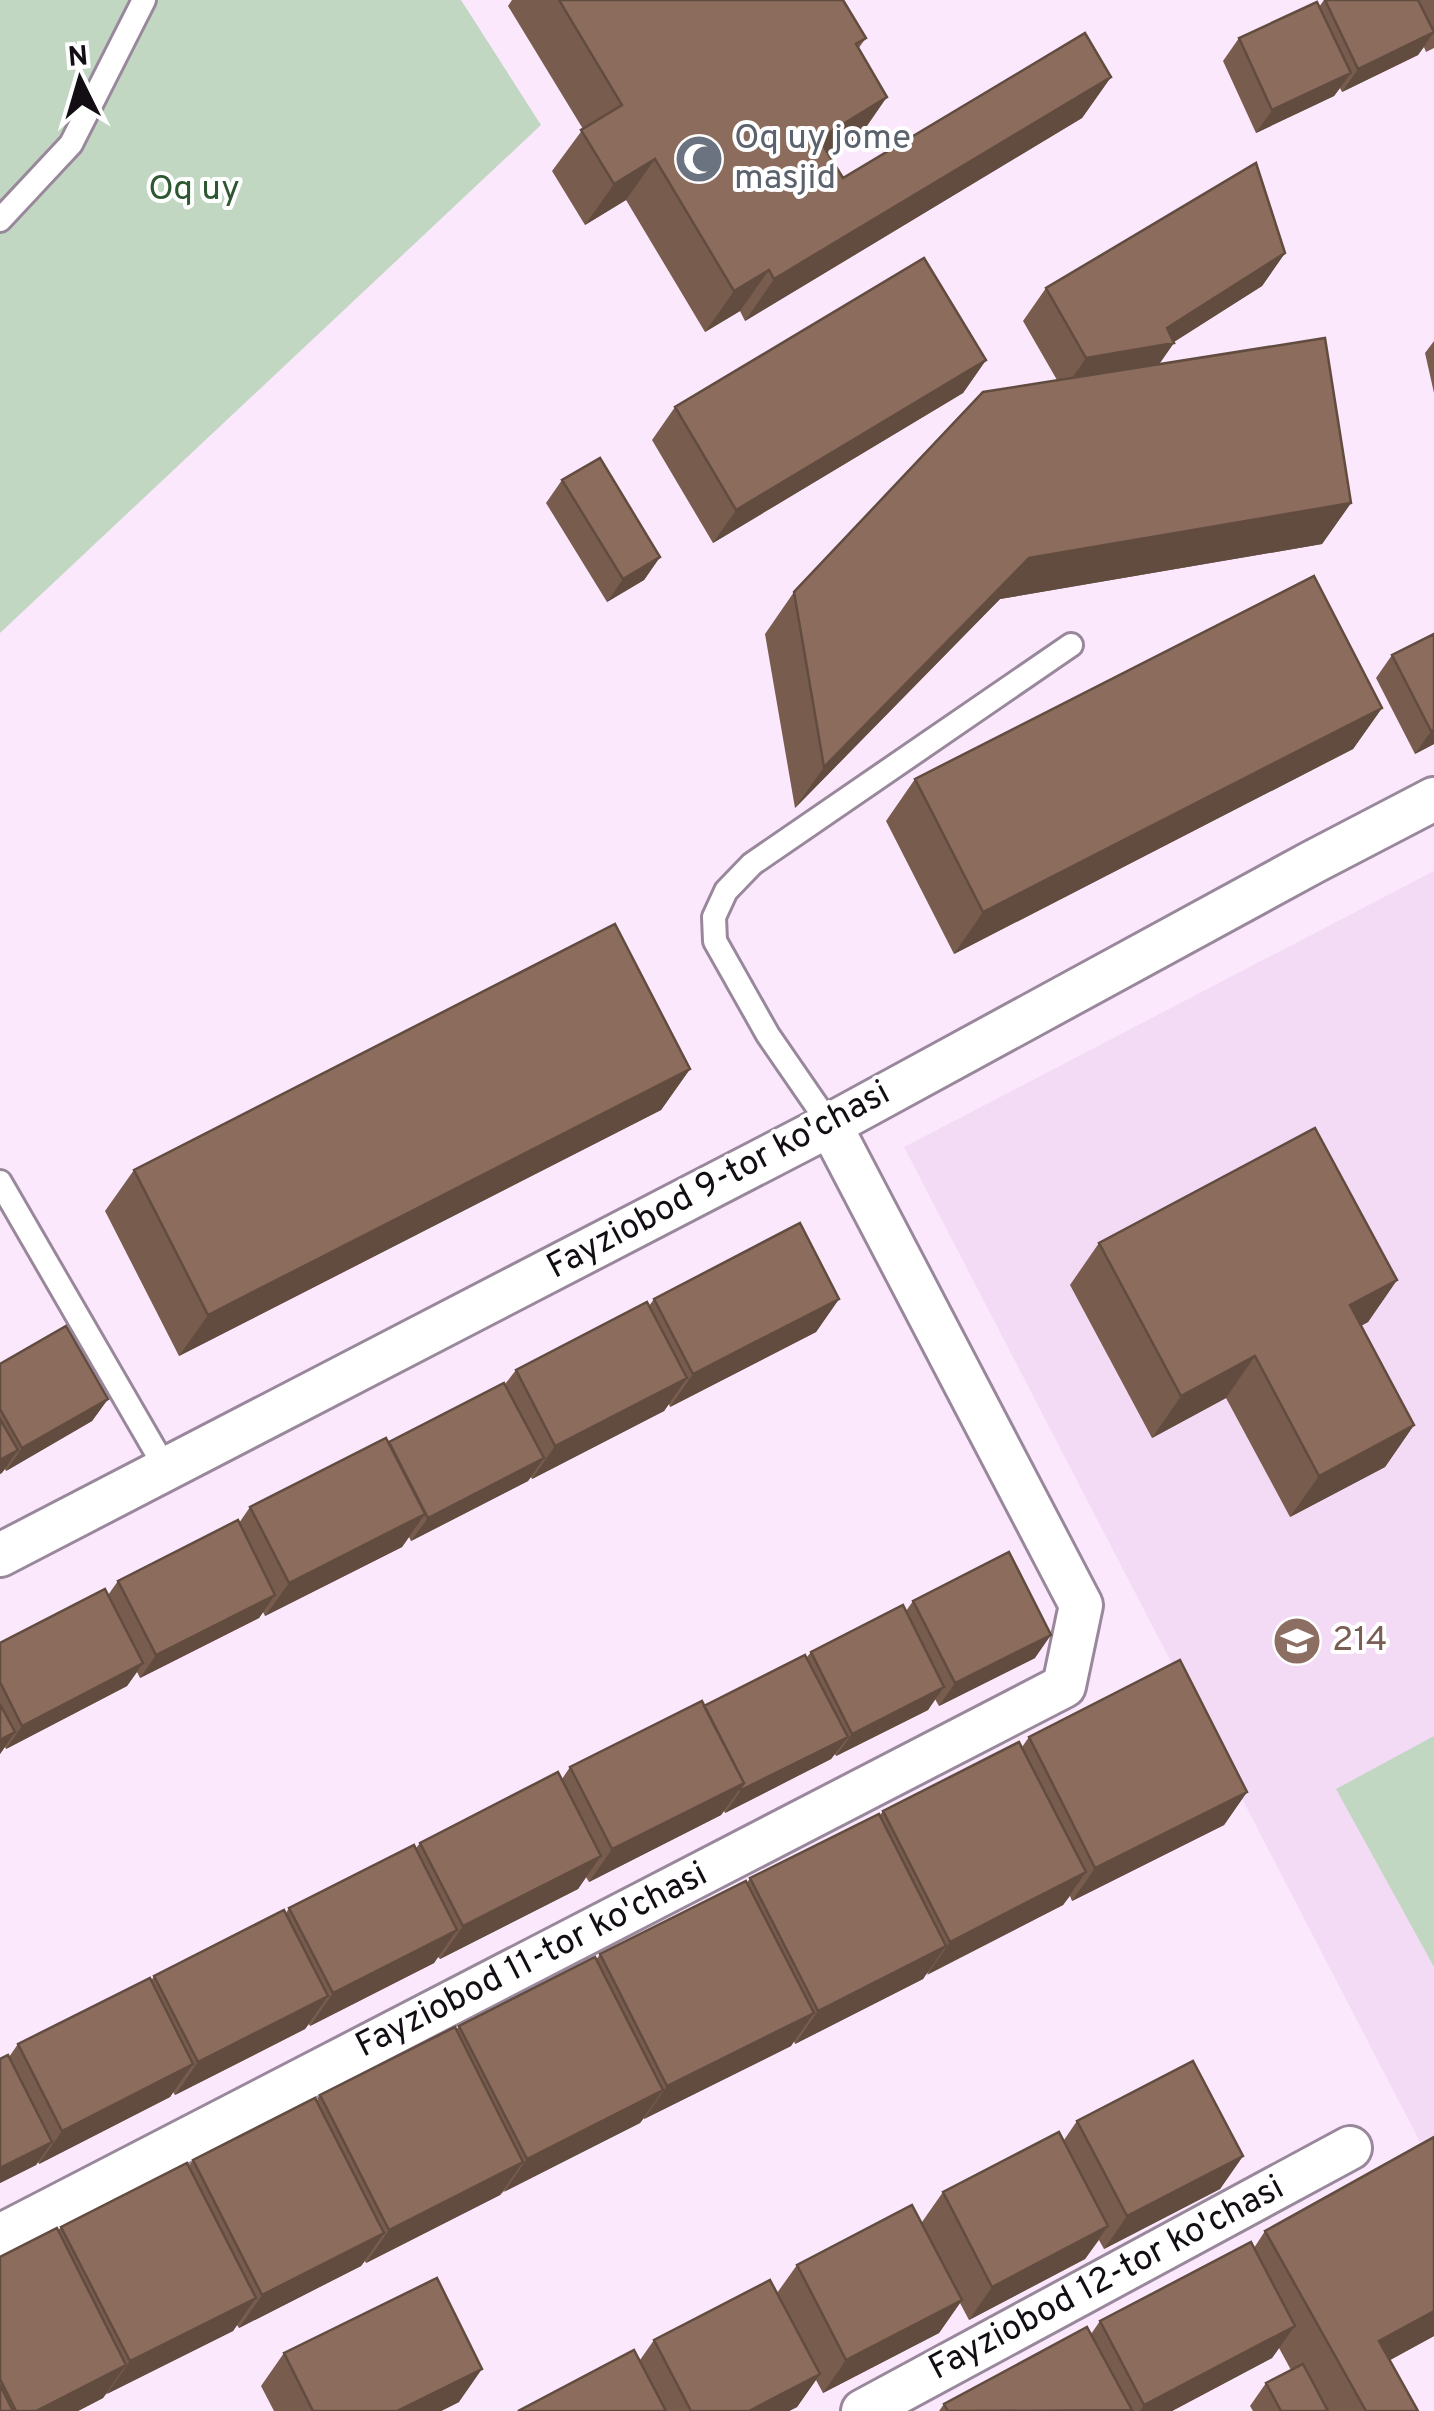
<svg xmlns="http://www.w3.org/2000/svg" width="1434" height="2411" viewBox="0 0 1434 2411" font-family="Overpass,sans-serif">
  <style>
    .built { fill: #f3dbf6 }
    .green { fill: #c1d7c2 }
    .lines { fill: none; stroke-linecap: round; stroke-linejoin: round }
    .service-casing { stroke: #99889b; stroke-width: 28 }
    .minor-casing { stroke: #99889b; stroke-width: 48 }
    .service { stroke: #fff; stroke-width: 22 }
    .minor { stroke: #fff; stroke-width: 42 }
    .wall { fill: #785d4f }
    .shaded-wall { fill: #624c40 }
    .building { fill: #8c6c5c; stroke: #624c40; stroke-width: 2.5 }
    .labels { text-anchor: middle; dominant-baseline: central; stroke-width: 8; stroke-linejoin: round; paint-order: stroke }
    .worship-label { font-size: 35px; fill: #5b616d; stroke: #fff; text-anchor: start }
    .park-label { font-size: 35px; fill: #2d5832; stroke: #fff }
    .street-label { font-size: 35px; fill: #130d14; stroke: #fff }
    .education-label { font-size: 35px; fill: #785e54; stroke: #fff; text-anchor: start }
  </style>
  <rect width="100%" height="100%" fill="#fbe8fd"/>
  <path class="built" d="M1434,871v1264l-14,7 -516,-995z"/>
  <path class="green" d="M0,0h461l80,125 -541,508z
    M1434,1736v231l-98,-178z"/>
  <g class="lines">
    <g class="service-casing">
      <path id="service" d="M0,220l71,-76 73,-144
        M830,1125l-62,-90 -53,-94 -1,-24 12,-26 26,-27 319,-219
        M0,1182l166,287"/>
    </g>
    <g class="minor-casing">
      <path id="minor" d="M0,1555l830,-430 483,-263 121,-63
        M0,2236l1064,-550 17,-81 -251,-480
        M863,2411l487,-263"/>
    </g>
    <use href="#service" class="service"/>
    <use href="#minor" class="minor"/>
  </g>
  <path class="wall" d="M512,0h331l23,38 -8,11v90l-29,17 14,22 268,-101 -29,41 -337,203 -5,-10 -35,21 -79,-132 -41,25 -33,-54 31,-42 -75,-123z
    M1324,0h110v48l-8,4 -2,-5 -6,8 -76,37 -2,-4 -6,8 -78,37 -33,-72 16,-23 80,-31z
    M1285,253l-23,33 -89,56 -14,22 192,139 -29,41 -322,55 -205,209 -30,-174 29,-42 263,-212 -34,-59 23,-33z
    M1434,341v52l-9,-40z
    M986,360l-23,33 -250,150 -61,-103 23,-33z
    M562,480l98,77 -16,23 -37,22 -61,-99z
    M1434,634v110l-19,10 -39,-76 16,-23z
    M1382,708l-29,41 -399,205 -68,-133 29,-42z
    M690,1069l-29,41 -482,246 -74,-145 29,-41z
    M1099,1243l298,37 -29,42 -7,4 53,99 -29,42 -95,50 -64,-119 -74,40 -82,-153z
    M654,1299h185l-23,33 -146,75 -1,-3 -5,7 -132,68 -1,-2 -3,4 -117,60 -2,-4 -7,10 -137,69 -2,-4 -4,6 -119,60 -3,-6 -10,14 -121,63 -1,-2 -5,7v-111l108,-48 10,-14 121,-58 11,-16 139,-65 116,-58 11,-14 133,-64z
    M0,1364l108,35 -16,22 -86,50 -1,-2 -5,5z
    M913,1601l122,57 -96,48 -4,-7 -7,11 -92,46 -1,-2 -4,5 -106,54 -1,-2 -3,4 -132,67 -3,-5 -8,12 -138,70 -2,-2 -4,6 -124,63 -1,-2 -4,5 -130,66 -2,-3 -3,5 -131,67 -1,-2 -2,3 -36,18v-124l9,-2 9,-13 133,-63 3,-5 132,-63 3,-5 127,-60 4,-5 142,-64 8,-12 237,-110 4,-5 95,-41z
    M1029,1737l218,55 -23,33 -152,76 -2,-5 -7,9 -137,69 -3,5 -128,65 -1,-3 -3,5 -147,73v-1l-4,5 -136,68 -4,4 -134,68 -1,-2 -4,5 -122,62 -2,-3 -4,6 -127,63 -3,4 -25,13h-78v-154l58,-26 3,-4 128,-61 4,-6 124,-60 3,-5 136,-65 3,-4 137,-66 4,-6 147,-71 3,-5 130,-63 3,-4 139,-64z
    M1077,2121l166,35 -23,33 -116,60 -5,-9 -14,19 -116,61 -9,-17 -21,30 -116,60 -7,-13 -19,27 -8,4h-271l122,-51 14,-20 123,-47 20,-28 125,-43 21,-30 121,-52z
    M1434,2137v199l-44,24 28,51h-165l-3,-5 16,-23 25,-13 -12,-22 -7,10 -100,53h-233l5,-7 147,-70 9,-13 154,-73 11,-17z
    M284,2353l175,49 -18,9h-167l-13,-25z"/>
  <path class="shaded-wall" d="M1434,32l-16,23 -76,37 16,-23z
    M1351,73l-17,23 -78,37 16,-23z
    M1111,77l-29,41 -337,203 29,-42z
    M887,97l-29,42 -68,42 29,-42z
    M655,159l-29,41 -41,25 29,-41z
    M1285,253l-23,33 -91,58 3,-1 -23,33 -88,15 23,-33 81,-30z
    M769,270l-29,41 -35,21 29,-41z
    M986,360l-23,33 -250,150 23,-33z
    M1351,503l-29,41 -322,55 -205,209 29,-41 205,-209z
    M660,557l-16,23 -37,22 16,-23z
    M1382,708l-29,41 -399,205 29,-42z
    M1434,730v14l-19,10 16,-23z
    M690,1069l-29,41 -482,246 29,-41z
    M1397,1280l-29,42 -47,25 29,-42z
    M839,1299l-23,33 -146,75 23,-33z
    M1255,1356l-29,42 -74,40 29,-42z
    M687,1378l-23,33 -132,68 23,-33z
    M108,1399l-16,22 -86,50 16,-23z
    M1414,1425l-29,42 -95,50 29,-41z
    M18,1450l-16,23 -2,1v-14z
    M544,1458l-16,23 -117,60 17,-23z
    M425,1514l-23,33 -137,69 24,-33z
    M275,1595l-16,23 -119,60 16,-23z
    M1051,1635l-16,23 -96,48 16,-23z
    M143,1663l-16,23 -121,63 16,-23z
    M944,1687l-16,23 -92,46 16,-22z
    M15,1732l-15,22v-14z
    M848,1737l-17,22 -106,54 16,-23z
    M744,1783l-23,32 -132,67 23,-33z
    M1247,1792l-23,33 -152,76 23,-33z
    M601,1856l-23,33 -138,70 23,-33z
    M1086,1872l-23,33 -136,70 23,-33z
    M457,1930l-23,33 -124,63 23,-33z
    M946,1946l-23,33 -128,65 23,-33z
    M328,1996l-23,33 -130,66 23,-33z
    M814,2013l-23,33 -147,73 23,-33z
    M193,2064l-23,33 -131,67 23,-33z
    M663,2090l-23,33 -136,69 23,-33z
    M52,2142l-16,23 -36,18v-15z
    M1243,2156l-23,33 -116,60 23,-33z
    M523,2162l-23,33 -134,68 23,-33z
    M1108,2226l-23,33 -116,61 23,-33z
    M384,2233l-23,33 -122,62 23,-33z
    M256,2298l-23,33 -126,63 23,-33z
    M962,2300l-23,33 -116,60 23,-33z
    M1434,2311v25l-84,46 29,-41z
    M1295,2326l-23,32 -100,53h-32l4,-6z
    M126,2365l-23,33 -25,13h-42z
    M482,2369l-23,33 -18,9h-44z
    M820,2374l-23,33 -8,4h-40z"/>
  <path class="building" d="M559,0h284l23,38 -10,6 31,53 -68,42 24,39 242,-145 26,44 -337,202 -5,-9 -35,21 -79,-132 -41,25 -33,-54 41,-25z
    M1325,0h93l16,32 -76,37z
    M1317,2l34,71 -79,37 -33,-72z
    M1256,163l29,90 -118,75 7,15 -88,15 -40,-70z
    M924,258l62,102 -250,150 -61,-103z
    M1325,338l26,165 -322,55 -205,209 -30,-175 189,-200z
    M600,458l60,99 -37,22 -61,-99z
    M1314,576l68,132 -399,204 -68,-133z
    M1434,634v96l-3,1 -39,-76z
    M615,924l75,145 -482,246 -74,-145z
    M1315,1128l82,152 -47,25 64,120 -95,51 -64,-120 -74,40 -82,-153z
    M800,1223l39,76 -146,75 -39,-75z
    M647,1302l40,76 -132,68 -39,-76z
    M66,1326l42,73 -86,49 -22,-39v-45z
    M504,1383l40,75 -116,60 -39,-76z
    M0,1419l18,31 -18,10z
    M386,1438l39,76 -136,69 -39,-76z
    M238,1520l37,75 -119,60 -38,-74z
    M1009,1552l42,83 -96,48 -42,-82z
    M105,1589l38,74 -121,63 -22,-44v-39z
    M903,1605l41,82 -92,47 -41,-82z
    M805,1655l43,82 -107,53 -1,-2 4,-5 -40,-77z
    M1180,1660l67,132 -152,76 -66,-131z
    M702,1701l42,82 -132,66 -42,-82z
    M0,1704l15,28 -15,8z
    M1019,1742l67,130 -136,70 -67,-131z
    M558,1772l43,84 -138,70 -43,-83z
    M879,1814l67,132 -128,65 -68,-133z
    M414,1845l43,85 -124,63 -44,-85z
    M746,1881l68,132 -147,73 -67,-132z
    M284,1910l44,86 -130,66 -44,-86z
    M595,1957l68,133 -136,69 -68,-133z
    M150,1978l43,86 -131,67 -44,-87z
    M455,2027l68,135 -134,68 -69,-135z
    M8,2055l44,87 -52,26v-109z
    M1193,2061l50,95 -116,60 -50,-95z
    M315,2098l69,135 -122,62 -69,-135z
    M1059,2132l49,94 -116,61 -49,-95z
    M1434,2137v174l-55,30 39,70h-52l-101,-180z
    M187,2163l69,135 -126,63 -69,-134z
    M912,2205l50,95 -116,60 -49,-95z
    M57,2228l69,137 -90,46h-20l-16,-32v-122z
    M1251,2242l44,84 -151,79 -44,-84z
    M437,2278l45,91 -85,42h-84l-29,-58z
    M770,2280l50,94 -71,37h-58l-37,-71z
    M1087,2327l45,83 -184,1 -4,-7z
    M634,2350l32,61h-148z
    M1303,2364l25,47h-47l-15,-28z
    M0,2385l13,26h-13z"/>
  <defs>
    <g id="mosque-disc" transform="scale(2.5)"><circle r="9.5" fill="#6b7280" stroke="#fff"/><path d="M3.5-4.9A6 6 0 1 0 3.5 4.9A5 5 0 1 1 3.5-4.9Z" fill="#fff"/></g>
    <g id="school-disc" transform="scale(2.5)"><circle r="9.5" fill="#8d6e63" stroke="#fff"/><path d="M0-5L7-2L0 1L-7-2ZM-4 1L0 2.5L4 1V4Q0 6-4 4Z" fill="#fff"/></g>
  </defs>
  <g fill-rule="evenodd">
    <use href="#mosque-disc" x="699" y="159"/>
    <use href="#school-disc" x="1297" y="1641"/>
  </g>
  <g class="labels">
    <g class="worship-label">
      <text x="734" y="139">Oq uy jome<tspan x="734" dy="40">masjid</tspan></text>
    </g>
    <g class="park-label">
      <text x="194" y="190">Oq uy</text>
    </g>
    <g class="street-label">
      <text transform="translate(719 1181) rotate(-28)">Fayziobod 9-tor ko'chasi</text>
      <text transform="translate(532 1961) rotate(-27)">Fayziobod 11-tor ko'chasi</text>
      <text transform="translate(1107 2279) rotate(-28)">Fayziobod 12-tor ko'chasi</text>
    </g>
    <g class="education-label">
      <text x="1332" y="1641">214</text>
    </g>
  </g>
  <g transform="translate(80 80) rotate(355)" stroke="#ffffff" stroke-width="8" paint-order="stroke">
  <path d="M0-8L18 38L0 25L-18 38Z" fill="#130d14"/>
  <text y="-15" font-size="28" font-weight="bold" text-anchor="middle" fill="#130d14">N</text>
  </g>
</svg>
